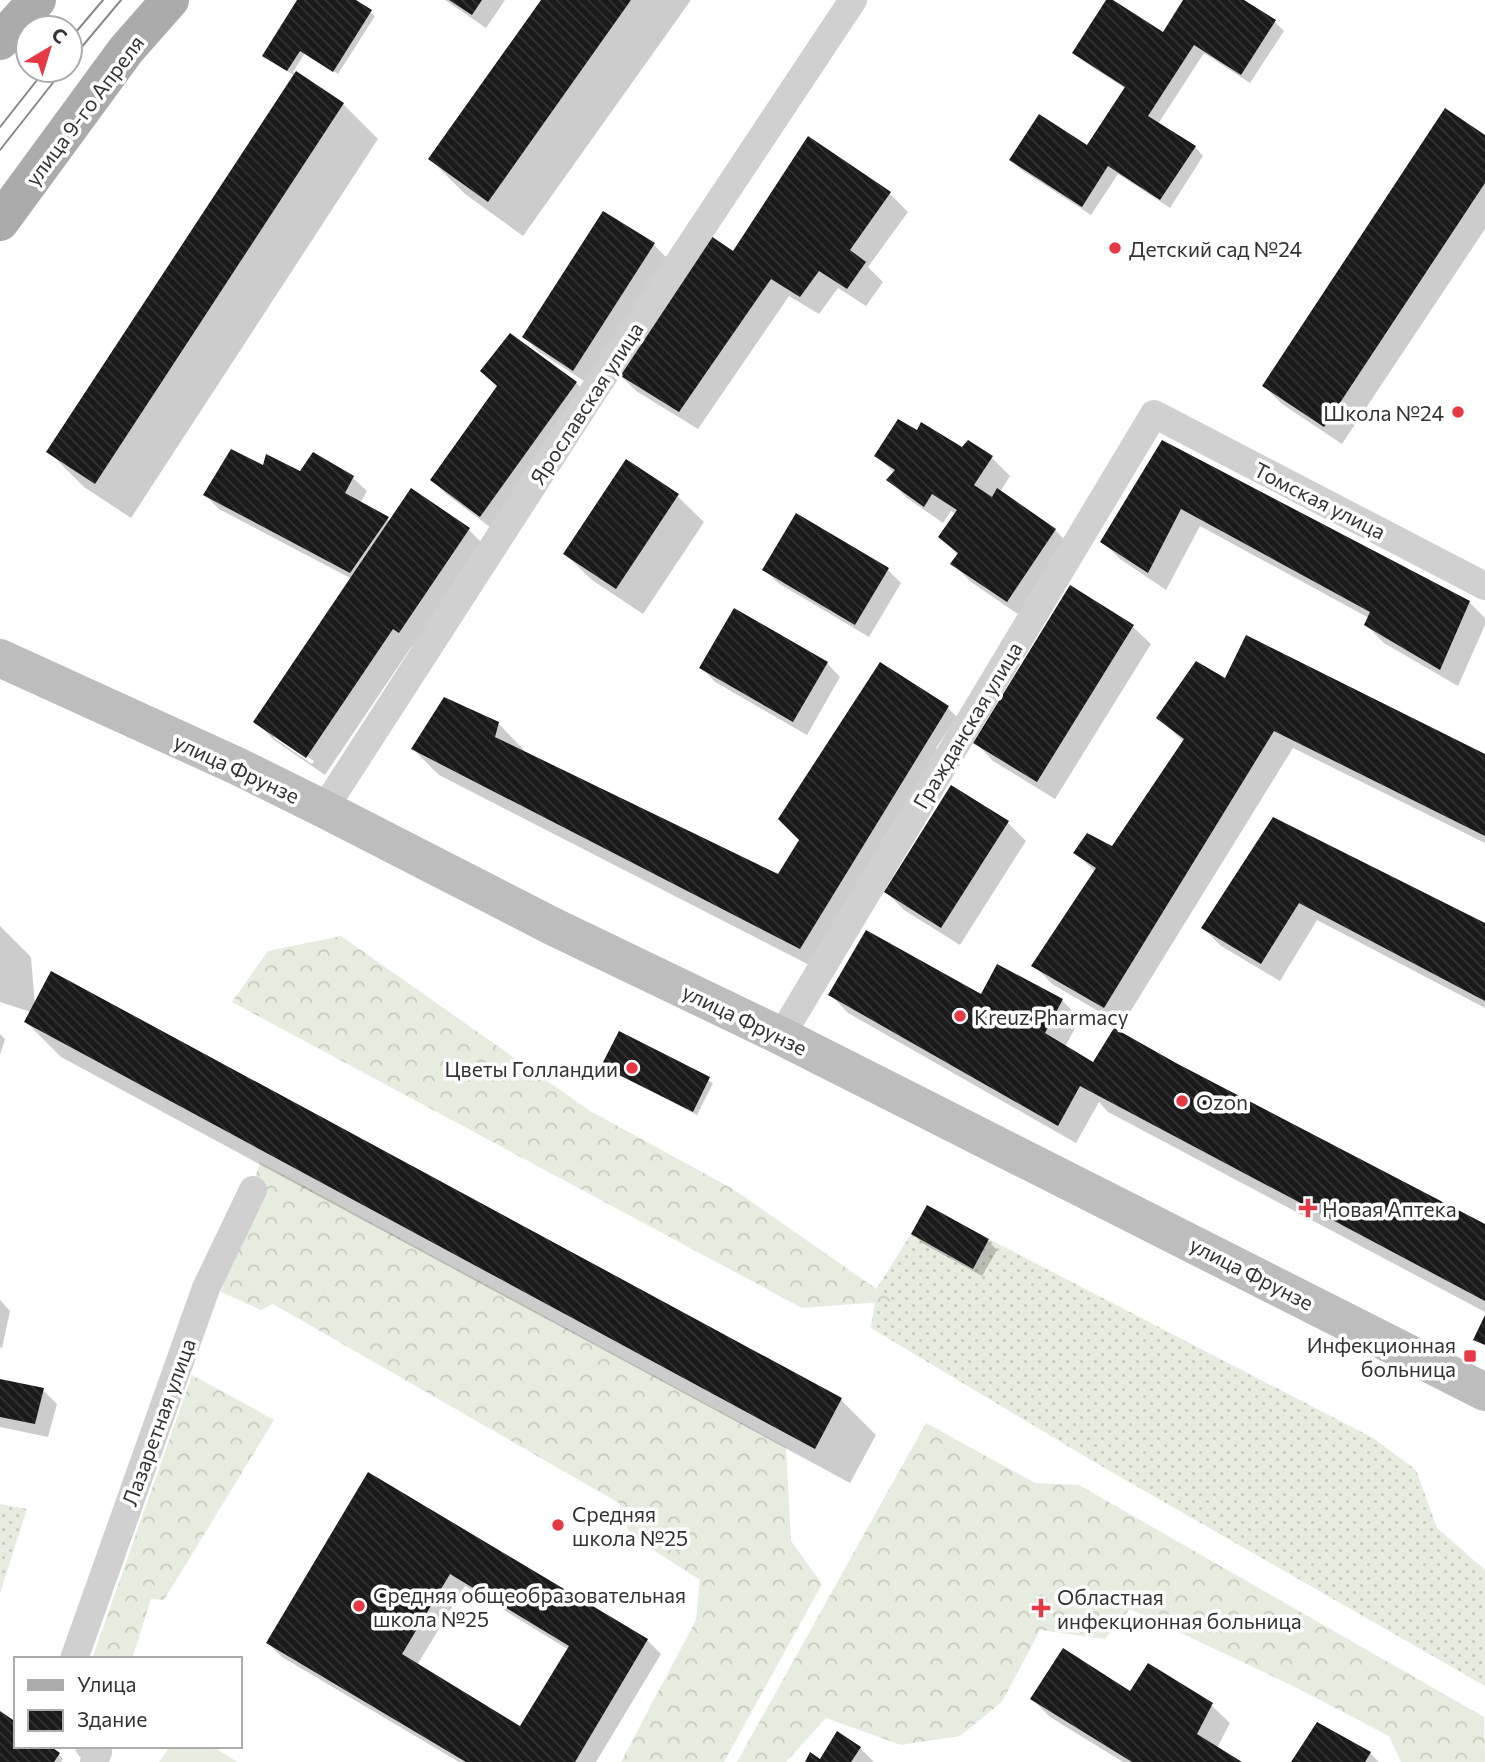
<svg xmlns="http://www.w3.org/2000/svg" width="1485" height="1762" viewBox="0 0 1485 1762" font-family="Commissioner,sans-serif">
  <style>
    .grass { fill: url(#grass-dots) }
    .forest { fill: url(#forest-crowns) }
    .pitch { fill: #e6ecdf }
    .shadow { fill: #0003; fill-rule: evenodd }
    .building { fill: url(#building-back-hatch); fill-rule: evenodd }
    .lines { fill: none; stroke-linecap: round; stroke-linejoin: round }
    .street { stroke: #d0d0d0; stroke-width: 28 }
    .secondary { stroke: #bdbdbd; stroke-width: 38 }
    .primary { stroke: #ababab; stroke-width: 38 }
    .tram { stroke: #888; stroke-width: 2 }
    .poi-dot { fill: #e63946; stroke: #fff; stroke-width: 2.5 }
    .labels { text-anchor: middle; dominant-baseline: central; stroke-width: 7; stroke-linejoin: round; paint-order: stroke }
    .street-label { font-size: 21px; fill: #333; stroke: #fff }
    .poi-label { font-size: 21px; fill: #333; stroke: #fff; text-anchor: start }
  </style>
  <defs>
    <pattern id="grass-dots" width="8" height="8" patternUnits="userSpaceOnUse" patternTransform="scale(1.75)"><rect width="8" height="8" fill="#e6ecdf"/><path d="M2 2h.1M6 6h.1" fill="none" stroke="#c6cbc0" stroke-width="1.8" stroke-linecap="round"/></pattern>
    <pattern id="forest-crowns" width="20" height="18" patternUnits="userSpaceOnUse" patternTransform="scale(1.75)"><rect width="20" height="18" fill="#e6ecdf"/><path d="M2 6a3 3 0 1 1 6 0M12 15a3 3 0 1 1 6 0" fill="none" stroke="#c6cbc0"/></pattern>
    <pattern id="building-back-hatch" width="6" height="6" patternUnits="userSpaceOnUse" patternTransform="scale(1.75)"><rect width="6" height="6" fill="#1a1a1a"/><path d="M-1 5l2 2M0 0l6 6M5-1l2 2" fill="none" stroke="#333"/></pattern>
  </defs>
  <rect width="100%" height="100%" fill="#fff"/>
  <path class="grass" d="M911,1234l62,34 16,-29 384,199 43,32 21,58 48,42v116l-389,-223 -225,-135 6,-40z
    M0,1504l27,5 -27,84z"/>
  <path class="forest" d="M341,936l249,175 143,78 161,112 -92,7 -570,-306 36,-51z
    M260,1162l526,285 5,94 31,43 -98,178h-103l75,-142 4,-40 -70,-45 -11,-32 -346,-199 -12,6 -40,-18z
    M192,1375l82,45 -110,180 -13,-1 -19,60h-40z
    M926,1423l109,60 44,2 405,232 1,45h-84l-12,-26 -96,-50 -163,-77 -25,30 -65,-9 -38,72 -42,34 -59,9 -75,-27 -40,44h-49z"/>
  <path class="pitch" d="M170,1746h42l25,16h-78z"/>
  <path class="shadow" d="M299,0h54l22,16 -37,58 -33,-21 -12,19 50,32 35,35 -247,379 -47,-31 -35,-35 246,-376 -27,-17z
    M445,0h60l-19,28z
    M543,0h148l-168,236 -58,-42 -35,-35z
    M1108,0l55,35 23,-35h55l34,22 9,9 -34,52 -46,-30 -46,71 37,23 8,9 -33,52 -52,-34 -27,41 -71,-46 -9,-9 77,-13 38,-58 -43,-28 -9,-9z
    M1485,137v92l-143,215 -60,-40 -18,-18z
    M889,193l19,19 -40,55 15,15 -17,24 -28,-18 -19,26 -30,-18 -91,133 -62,-38 -18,-18z
    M603,213l51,32 14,14 -81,124 -49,-32 -13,-14z
    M576,383l14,14 -96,133 -48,-36 -14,-14z
    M917,433l45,17 6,-8 24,16 18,18 -10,16 55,38 18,18 -48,71 -54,-37 -18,-18 5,-9 -18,-18 16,-23 -5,-3 -8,12 -36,-25 -18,-18 5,-7 -18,-18z
    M1163,442l306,160 16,16v7l-27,61 -74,-43 -18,-18 3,-7 -169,-92 -34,64 -46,-31 -18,-18z
    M264,468l37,6 52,4 14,13 -7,12 31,19 21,-31 57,39 18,18 -69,102 -6,-4 -87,129 -51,-35 -19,-19 97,-142 -133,-70 -14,-14zM274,733l40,28 -2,3 -38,-26z
    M677,496l27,26 -61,92 -51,-34 -27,-26z
    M765,570h123l13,13 -32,54 -91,-54z
    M1132,626l19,18 -96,155 -62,-38 -18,-19z
    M827,663l13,14 -33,58 -92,-53 -13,-14z
    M1226,680l259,76v87l-192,-95 -171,277 -70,-41 -18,-19 61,-93 -19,-19 36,-5 72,-106 -26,-24z
    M948,708l9,9 -21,31 17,18 -126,208 -388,-199 -26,-26 85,-26 26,27 -1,2 255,124z
    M1273,819l212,106v83l-168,-88 -37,61 -59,-35 -18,-18z
    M1007,822l19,19 -66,104 -56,-35 -18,-18z
    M0,926l31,31 4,49 17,-32 789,426 35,35 -26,48 -789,-426 -35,-35 5,-10 -31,-10z
    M830,994l152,2 80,4 18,19 -15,28 27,16 83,1 310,162v86l-377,-200 -9,-10 -23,41 -228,-130z
    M0,1034l5,5 -5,16z
    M619,1034l94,49 -16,32 -94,-50z
    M928,1207l60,34 9,9 -15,26 -60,-33 -9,-9z
    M0,1300l10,11 -8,37 -2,-1z
    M0,1380l43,10 14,14 -9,33 -48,-10z
    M369,1474l278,166 14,14 -65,108h-137l-177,-105 -14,-14zM465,1586l104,64 -48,79 -104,-64z
    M1131,1693l80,12 19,18 -13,25 21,14h-115l-73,-45 -18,-18z
    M0,1713l16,33 43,9 4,4 -2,3h-61z
    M860,1748l14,14h-67l14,-1z
    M1370,1753l9,9h-86z"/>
  <path class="building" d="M297,0h59l16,10 -39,62 -33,-21 -13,20 -25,-15z
    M449,0h33l-10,15z
    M541,0h90l-143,202 -60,-43z
    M1106,0h7l50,32 20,-32h61l32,20 -35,55 -47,-30 -46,71 48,30 -36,54 -52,-34 -26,41 -73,-47 30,-46 48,31 38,-58 -53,-34z
    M296,71l48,32 -249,381 -49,-32z
    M1445,108l40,27v48l-161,244 -62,-41z
    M808,136l83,56 -41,58 16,12 -19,27 -28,-18 -19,26 -29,-18 -92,133 -63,-39 92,-139 25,17z
    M603,211l52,32 -82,128 -51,-34z
    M510,333l67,49 -97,135 -50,-37 67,-94 -17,-15z
    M898,419l19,11 4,-8 41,25 6,-7 25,16 -19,29 18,12 5,-9 59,41 -49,73 -57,-38 8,-11 -20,-16 19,-27 -25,-16 -8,13 -38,-27 9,-10 -21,-14z
    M1162,440l308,161 -30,69 -76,-45 6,-13 -189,-103 -33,64 -48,-31z
    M231,449l32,16 3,-11 34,17 13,-19 41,24 -9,17 44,24 -39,56 -147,-78z
    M626,459l53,35 -63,95 -53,-35z
    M411,488l59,40 -71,105 -6,-4 -87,129 -53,-36z
    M796,513l93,55 -34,57 -93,-55z
    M1070,585l64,40 -97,157 -64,-39z
    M734,608l94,54 -35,60 -94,-54z
    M1246,635l239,119v82l-211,-105 -170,277 -73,-42 65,-98 -23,-15 14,-20 25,13 72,-107 -28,-21 40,-57 29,17z
    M880,662l69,44 -149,243 -389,-200 33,-52 55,25 -4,15 283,137 21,-34 -21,-21z
    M951,785l58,36 -68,107 -57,-36z
    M1273,817l212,106v78l-186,-98 -38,61 -60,-36z
    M866,930l115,64 16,-30 66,35 -18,34 48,29 21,-34 62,35 309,161v77l-405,-215 -22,40 -230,-131z
    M51,971l791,427 -27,51 -791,-427z
    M619,1031l91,46 -17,35 -92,-46z
    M927,1205l62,34 -16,30 -62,-35z
    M1485,1315v30l-12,-5z
    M0,1379l44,9 -9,36 -35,-7z
    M368,1472l280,167 -73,123h-109l-200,-119zM450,1574l119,72 -49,80 -118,-72z
    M1063,1648l67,43 18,-28 65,40 -16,31 45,28h-110l-102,-63z
    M0,1711l16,11v24h34l10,7 -6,9h-54z
    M1317,1722l54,30 -6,10h-74z
    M837,1731l24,16 -10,15h-46l5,-10 10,7z"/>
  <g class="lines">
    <path class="street" d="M324,809l269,-417 260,-392
      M781,1036l373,-622 331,172
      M74,1659l132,-371 47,-98
      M89,1746l9,6 -4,10"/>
    <path class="secondary" d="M0,658l237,108 87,43 230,118 227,109 704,356"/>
    <path class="primary" d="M0,41l37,-41
      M0,222l126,-172 44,-50"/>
    <path class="tram" d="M70,39l33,-39
      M70,61l51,-61
      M0,127l45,-57
      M0,150l63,-80"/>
  </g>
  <g class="poi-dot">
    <circle cx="1115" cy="248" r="7"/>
    <circle cx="1458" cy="412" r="7"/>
    <circle cx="960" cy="1016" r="7"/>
    <circle cx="632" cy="1068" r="7"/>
    <circle cx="1182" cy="1101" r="7"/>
    <path d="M1304.5 1197.5h7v7h7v7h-7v7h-7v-7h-7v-7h7z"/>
    <rect x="1463" y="1349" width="14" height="14" rx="3.5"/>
    <circle cx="558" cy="1525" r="7"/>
    <circle cx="359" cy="1606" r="7"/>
    <path d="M1037.5 1597.5h7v7h7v7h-7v7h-7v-7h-7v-7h7z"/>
  </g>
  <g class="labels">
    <g class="street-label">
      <text transform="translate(84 110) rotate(-53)">улица 9-го Апреля</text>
      <text transform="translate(586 403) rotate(-57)">Ярославская улица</text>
      <text transform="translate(1320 500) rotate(27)">Томская улица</text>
      <text transform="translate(967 725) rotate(-59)">Гражданская улица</text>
      <text transform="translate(237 768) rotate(25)">улица Фрунзе</text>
      <text transform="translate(745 1019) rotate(26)">улица Фрунзе</text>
      <text transform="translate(1252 1273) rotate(27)">улица Фрунзе</text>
      <text transform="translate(158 1422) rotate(-70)">Лазаретная улица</text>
    </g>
    <g class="poi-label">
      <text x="1129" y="248">Детский сад №24</text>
      <text x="1444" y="412" text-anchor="end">Школа №24</text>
      <text x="974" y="1016">Kreuz Pharmacy</text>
      <text x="618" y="1068" text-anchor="end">Цветы Голландии</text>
      <text x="1196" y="1101">Ozon</text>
      <text x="1322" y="1208">Новая Аптека</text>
      <text x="1456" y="1344" text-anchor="end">Инфекционная<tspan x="1456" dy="24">больница</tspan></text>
      <text x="572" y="1513">Средняя<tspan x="572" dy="24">школа №25</tspan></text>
      <text x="373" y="1594">Средняя общеобразовательная<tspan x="373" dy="24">школа №25</tspan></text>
      <text x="1057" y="1596">Областная<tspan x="1057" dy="24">инфекционная больница</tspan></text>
    </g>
  </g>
  <rect x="14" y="1657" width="228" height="91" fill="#ffffff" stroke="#adadad" stroke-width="2"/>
  <rect x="28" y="1680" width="35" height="10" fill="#ababab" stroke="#adadad" stroke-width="2"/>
  <text x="77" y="1692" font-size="21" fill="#333333">Улица</text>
  <rect x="28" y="1710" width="35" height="21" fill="url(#building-back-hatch)" stroke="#adadad" stroke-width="2"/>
  <text x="77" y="1727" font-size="21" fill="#333333">Здание</text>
  <g transform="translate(49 49) rotate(38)"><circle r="33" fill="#ffffff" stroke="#adadad" stroke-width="2"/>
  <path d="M0-5L12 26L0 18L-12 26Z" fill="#e63946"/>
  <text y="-10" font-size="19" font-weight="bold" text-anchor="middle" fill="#333333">С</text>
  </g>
</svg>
